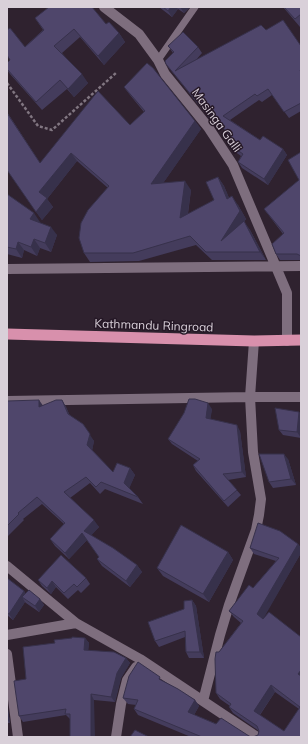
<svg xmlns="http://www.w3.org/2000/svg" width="308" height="744" viewBox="0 0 308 744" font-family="Mulish,sans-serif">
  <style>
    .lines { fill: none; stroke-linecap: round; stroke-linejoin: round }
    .path { stroke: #817681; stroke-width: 2.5; stroke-dasharray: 3 2; stroke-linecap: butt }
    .service { stroke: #7e6e7e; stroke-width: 7 }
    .minor { stroke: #7e6e7e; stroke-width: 10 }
    .trunk { stroke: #d890ac; stroke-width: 11 }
    .wall { fill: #443c5c; fill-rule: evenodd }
    .shaded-wall { fill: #37314b }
    .building { fill: #4f466b; stroke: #37314b; fill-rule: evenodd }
    .labels { text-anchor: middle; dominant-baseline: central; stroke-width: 3; stroke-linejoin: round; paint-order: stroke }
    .street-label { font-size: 12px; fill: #d9d0d9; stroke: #251826 }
  </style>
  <rect width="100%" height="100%" fill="#2f222f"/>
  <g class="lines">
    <path class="path" d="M7,83l31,43 14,4 64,-57"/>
    <path class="service" d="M158,60l37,-53"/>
    <path class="minor" d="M104,7l35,27 19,26 7,14 43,53 25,38 54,128v48
      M7,269l294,-3
      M7,401l243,-4h51
      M7,566l69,57 64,36 117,78
      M7,635l69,-12
      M7,654l11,83
      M203,701l17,-66 9,-30 27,-75 3,-15 2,-16 -8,-47 -3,-55 4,-56
      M116,737l5,-33 6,-24 9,-13"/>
    <path class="trunk" d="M7,334l247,7 47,-1"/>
  </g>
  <path class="wall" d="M159,7h31l-6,6 -6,-4 -6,8z
    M283,7h18v19l-1,1z
    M35,18l71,6 13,9 6,9 -21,23 -24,-28 -18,16 26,30 -14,14 -7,-8 -25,21 -32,-36 -3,-4v-7l36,-33z
    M266,30l35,16v65l-12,7 -17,-23 -10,7 -3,-2 -29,20 30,20 23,9 4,6 -19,30 -26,-17 -4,-6 3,-6 -7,-5 -4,-6 3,-4 -20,-28 -4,5 -43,-54 7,-11 -5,-7 30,1 4,6 -6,7z
    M124,87l71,34 6,8 -38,54 28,7 -3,24 26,-14 4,-23 6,9 5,12 9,7 8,14 -2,3 6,8 16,30h-54l-16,-15 -57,16 -49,1 -6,-9 24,-65 -31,-27 -30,38 6,8 -11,13 -35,-50v-58l33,51 90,-38 14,-13 -14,-17z
    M301,152v108h-21l-4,-6 7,-20 -19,-25 35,-29z
    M7,194l33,29 17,12 -6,17 -11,-4 -3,8 -13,-6 -2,8 -15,-4z
    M62,400l4,7 4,9 24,25 -2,9 21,22 17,-4 5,7 -6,13 9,9 5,7 -38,-15 -5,5 -10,-11 -20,15 29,29 -8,8 46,30 5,7 -12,15 -28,-21 -5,-7 2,-2 -12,-17 -18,19 -14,-13 -5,-7 14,-15 -22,-20 -19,15 1,1 -17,17v-136l36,5z
    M212,409l-2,10 30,12 6,46 -18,3 13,15 -13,12 -32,-36 -3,-6 5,-4 -26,-17 -4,-5z
    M299,412l2,3v23l-18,-3 -4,-5z
    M288,459l8,26 -23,3 -4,-6z
    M298,544l3,4v5l-38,65 38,19v100l-43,-2 1,-4 -26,-18 -4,-6 1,-1 -10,-7 -4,-6 3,-41 22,-29 -7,-6 -5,-6 24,-23 23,-27 -22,-7 -4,-6zM275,692l24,17 -15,22 -24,-16z
    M228,552l5,8 -24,42 -46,-26 -6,-8z
    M7,578l17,13 1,2 15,6 4,6 -5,7 -13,-9 -1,-1 -12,18 -6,-5z
    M86,578l4,6 -9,9 -3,-3 -10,9 -12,-12 -5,7 -9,-8 -4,-6z
    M192,600l4,6 8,52h-15l-3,-6 -1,-15 -26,10 -4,-6z
    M85,638l4,5 -1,7 38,8 4,5 -9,15 -6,24 -21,-2 -24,19 -4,-4 -43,7 -4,-6 7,-37 29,-36z
    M163,681l32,19 4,6 -5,9 57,22h-60l-53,-22 -4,-6 2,-4 -8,-1 -5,-6z
    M7,703l3,20h-3z"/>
  <path class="shaded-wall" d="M171,7h5l2,2 -6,8 -4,-6z
    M180,7h10l-6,6z
    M119,33l6,9 -21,23 -6,-9z
    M82,74l6,9 -14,14 -6,-8z
    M208,107l5,6 -4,5 -4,-6z
    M195,121l6,8 -44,63 -6,-8z
    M283,149l4,6 -19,30 -4,-6z
    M71,153l6,8 -30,38 6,8 -11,13 -6,-8 3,-20z
    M218,177l6,9 9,21 -6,-8z
    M185,181l6,9 -5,36 -6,-8z
    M232,196l6,9 8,14 -2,3 6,8 16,30 -6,-8 -39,-11z
    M34,213l6,9 -4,6 -6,-9z
    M51,227l6,8 -6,17 -6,-9z
    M34,239l6,9 -3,8 -6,-9z
    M18,242l6,8 -2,8 -6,-9z
    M39,400l5,7h-5z
    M62,400l4,7 6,14 -4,-7z
    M208,403l4,6 -2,14 -4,-5z
    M299,412l2,3v23l-4,-6z
    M83,424l11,17 -2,11 -5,-7z
    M237,425l3,6 6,46 -4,-5z
    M284,454l4,5 8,26 -5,-6z
    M130,468l5,7 -6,14 -5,-6z
    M94,520l5,7 -10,11 -5,-7z
    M82,533l5,7 -18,19 -4,-6z
    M298,544l3,4v5l-39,68 -5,-7z
    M228,552l5,8 -24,42 -6,-8z
    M137,565l5,7 -12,15 -4,-6z
    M52,581l4,6 -5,7 -4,-6z
    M24,591l4,6h-6l3,5 -12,18 -4,-6z
    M40,599l4,6 -5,7 -4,-6z
    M192,600l4,6 8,52 -4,-6z
    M85,638l4,5 -1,12 -4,-5z
    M126,658l4,5 -9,15 -6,24 -4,-5 6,-24z
    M301,670v9l-3,-5z
    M271,685l4,7 -17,25 -4,-6z
    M91,694l3,6 1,37h-4z
    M195,700l4,6 -7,13 -4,-7z
    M7,703l3,20 -3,-4z
    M7,727l1,10h-1z"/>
  <path class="building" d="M49,7h20v1l1,-1h22l14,17 3,-2 10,11 -21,23 -24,-27 -20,17 28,28 -14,15 -8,-9 -24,22 -29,-33v-6l3,-3 -3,-5v-25l3,-2 15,19 19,-17 -9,-12z
    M163,7h8l-3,4z
    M284,7h17v7l-6,5z
    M283,20l18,26v23l-1,1 1,2v31l-17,9 -16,-23 -11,7 -2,-2 -32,22 37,24 3,-4 20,13 -19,30 -26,-17 5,-8 -13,-9 3,-4 -25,-34 -3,5 -39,-48 -1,-3 9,-9 -6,-6 15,-14 15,15 -23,24 86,-46 5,5z
    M147,63l6,5 42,53 -44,63 34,-3 -5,37 34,-18 -8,-18 12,-5 9,22 5,-3 8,15 -19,30 23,-20 16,31h-54l-16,-16 -57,17h-49l-5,-15 2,-15 7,-13 21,-24 -38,-33 -32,39 8,6 -11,14 -29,-42v-57l33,50 58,-72 32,34 15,-14 -21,-24z
    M301,152v104l-4,-2h-21l-4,-10 12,-11 -20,-24 35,-29 -11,-20z
    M7,194l27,19 -4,6 21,8 -6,16 -11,-4 -3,8 -13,-5 -2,7 -9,-2z
    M189,399h6l13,4 -2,15 31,7 5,47 -19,2 14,16 -13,11 -31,-36 7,-6 -32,-20 16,-26z
    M39,400v7l17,-7h6l6,14 15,10 7,10 -3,11 26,27 4,-9 13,5 -6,15 14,14 -37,-15 -5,5 -10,-10 -22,15 30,28 -10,11 29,17 24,17 -11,16 -29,-22 2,-2 -17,-24 -17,20 -15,-14 15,-16 -28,-26 -19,16 1,1 -12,12v-125z
    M275,408l24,4 -2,20 -18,-2z
    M259,454h25l7,25 -22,3z
    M258,523l22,8 18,13 -41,70 6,5 6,-7 32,25v33l-3,4 3,2v61h-48l5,-2 1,-4 -2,-5 -28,-19 2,-3 -15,-11 -1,-34 1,-7h3l24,-31 -14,-10 20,-26 4,3 26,-30 -29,-10zM271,685l29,22 -16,24 -30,-20z
    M181,525l47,27 -25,42 -46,-26z
    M61,555l25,23 -9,9 -3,-3 -10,9 -12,-12 -5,7 -9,-8z
    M7,578l17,13 -15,23 -2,-1z
    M29,590l11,9 -5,7 -13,-9z
    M192,600l8,52h-14l-1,-21 -30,10 -7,-19 36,-13v-8z
    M72,637l13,1 -1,12 30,2 12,6 -9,15 -6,24 -20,-3v43h-21v-23h-5l1,-5 -47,7 -5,-35 12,-2 -3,-32 32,-4 -1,-3 18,-2z
    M138,662l22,15 -1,2 19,10 17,11 -7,12 28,12 5,-6 28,18 2,1h-49l-68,-28 4,-9 -15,-2 6,-22z
    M135,730l14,7h-19z"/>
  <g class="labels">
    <g class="street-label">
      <text transform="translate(217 120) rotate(54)">Masinga Galli</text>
      <text transform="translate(154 325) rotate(2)">Kathmandu Ringroad</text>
    </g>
  </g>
  <rect width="308" height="744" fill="none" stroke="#d9d0d9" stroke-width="16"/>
</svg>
